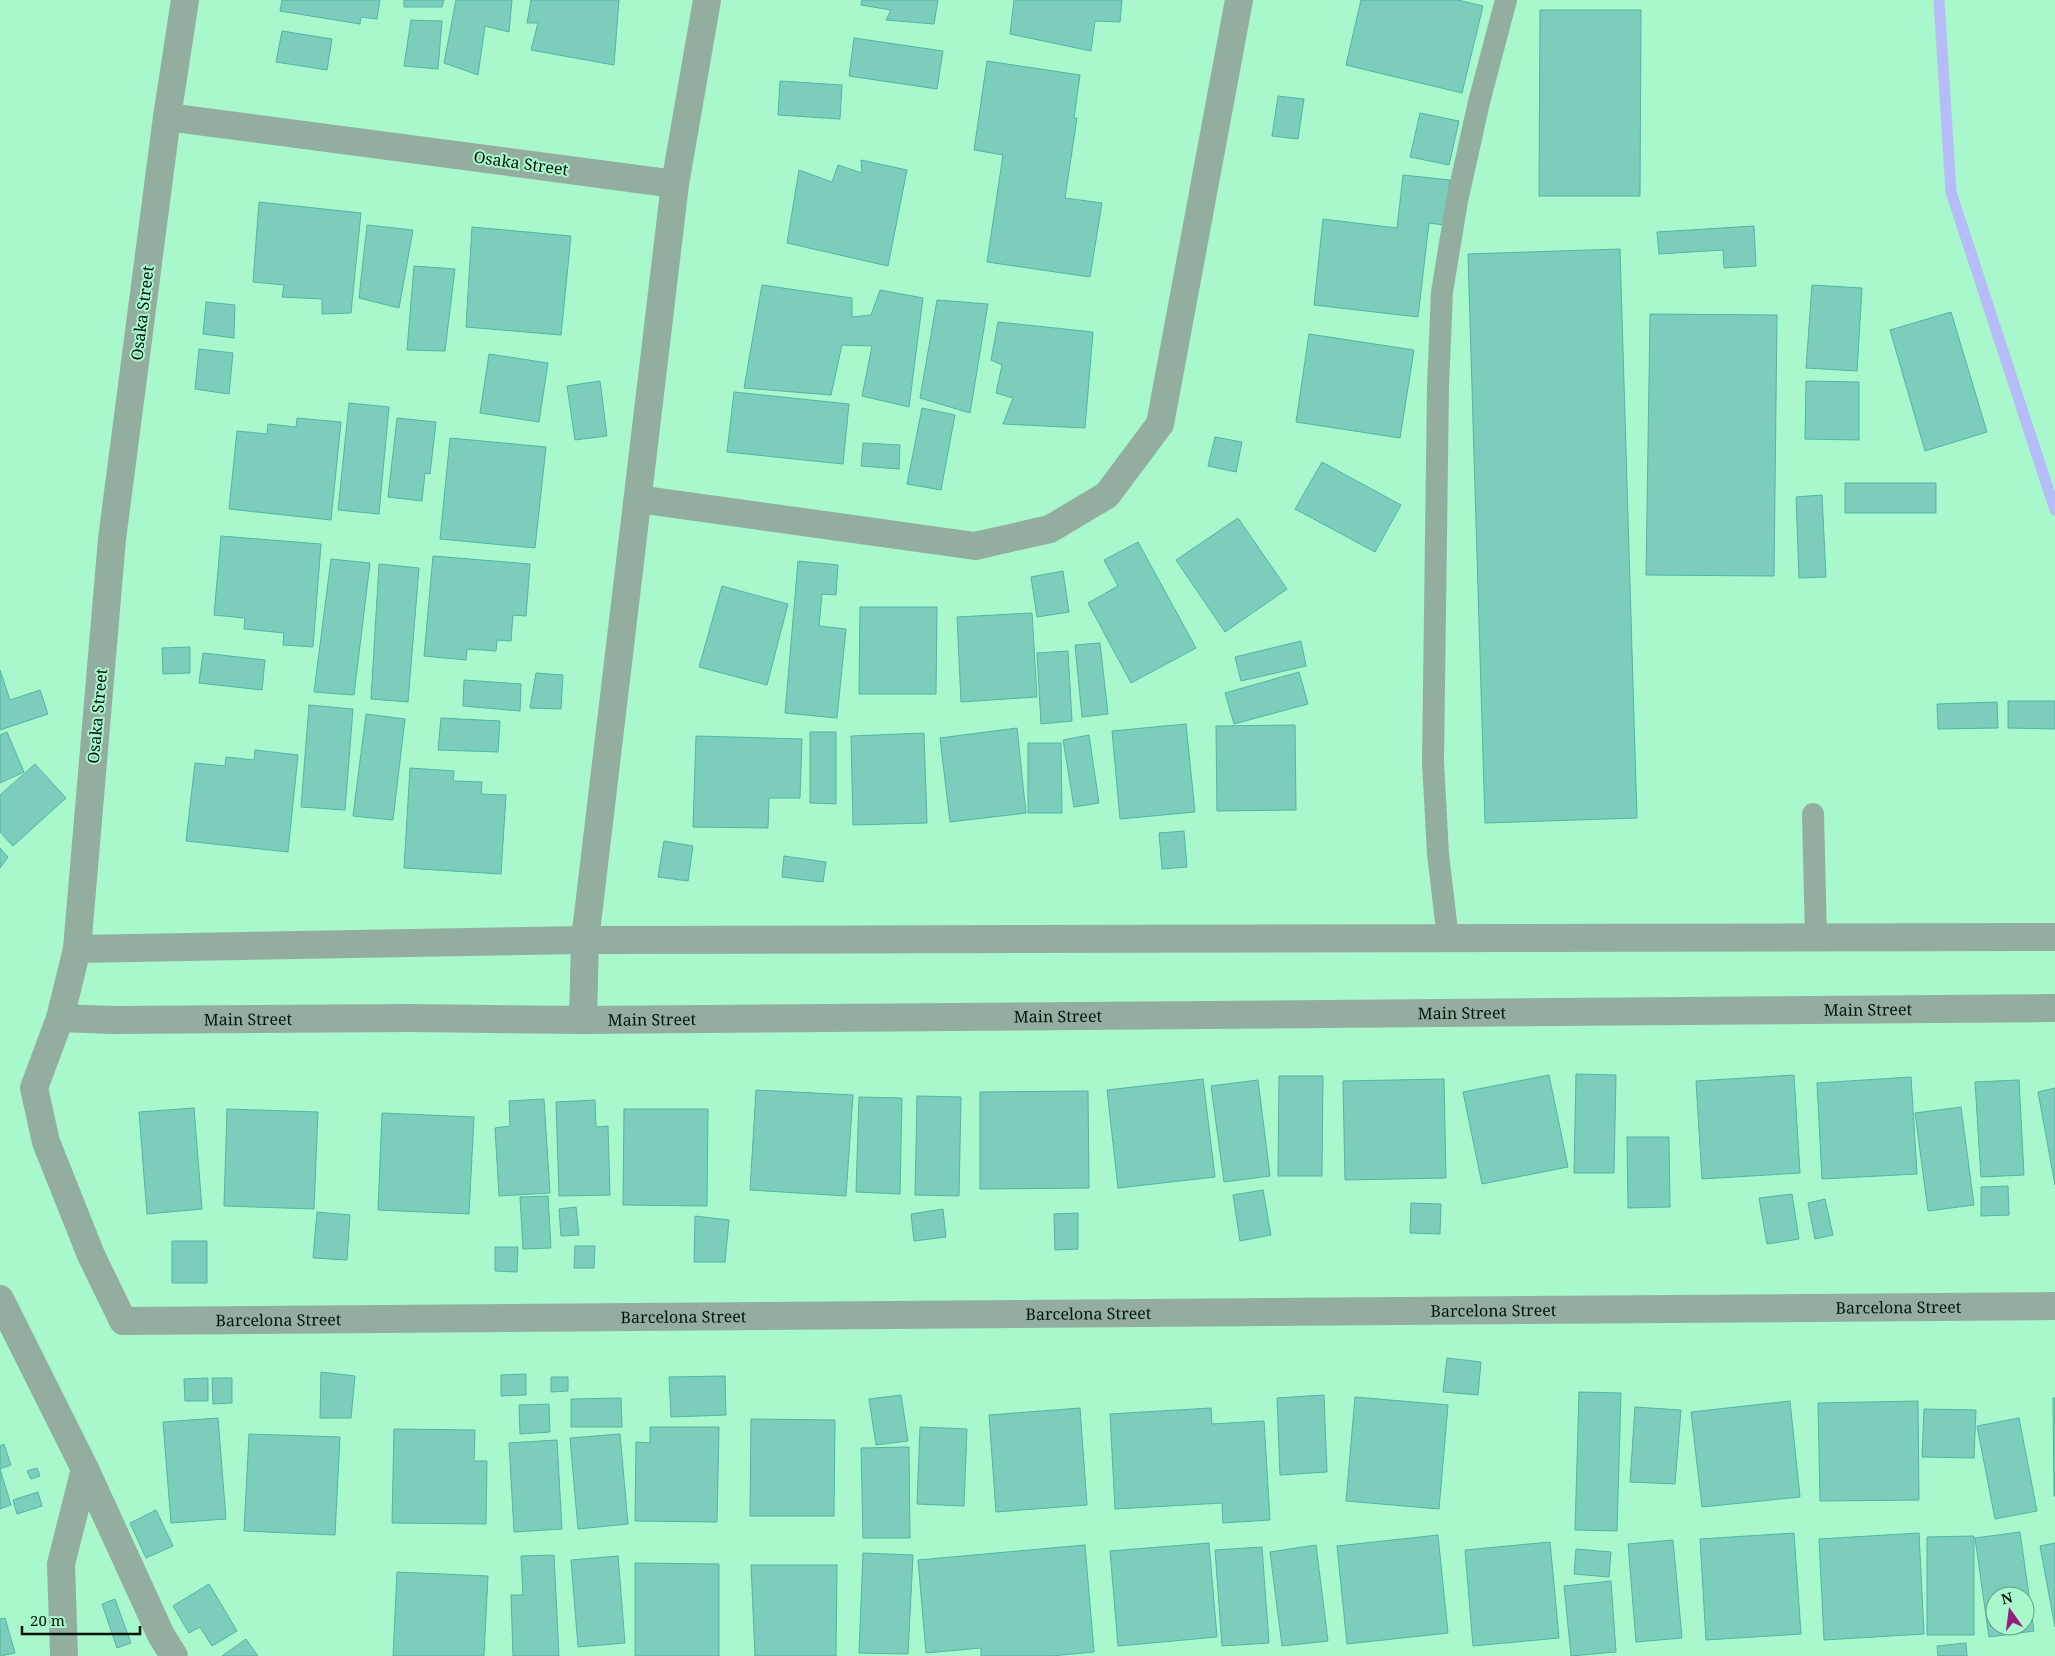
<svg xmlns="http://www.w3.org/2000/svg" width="2055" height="1656" viewBox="0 0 2055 1656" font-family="'Noto Serif',serif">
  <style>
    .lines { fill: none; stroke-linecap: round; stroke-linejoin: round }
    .stream { stroke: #b5bcf7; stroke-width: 11 }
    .building { fill: #7ccdbc; stroke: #52b5a2; fill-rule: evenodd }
    .service { stroke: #93ae9e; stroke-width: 22 }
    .minor { stroke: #93ae9e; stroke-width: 28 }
    .labels { text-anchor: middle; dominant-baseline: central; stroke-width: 4; stroke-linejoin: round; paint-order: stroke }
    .street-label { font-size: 16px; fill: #001409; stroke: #a9f7cc }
  </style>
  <rect width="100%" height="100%" fill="#a9f7cc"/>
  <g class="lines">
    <path class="stream" d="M1939,0l12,192 104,318"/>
  </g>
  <path class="building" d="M282,0h98l-3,19 -16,-2 -1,7 -80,-13z
    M404,0h40l-2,7h-38z
    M456,0h56l-3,32 -24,-6 -7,49 -34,-12z
    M531,0h88l-5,65 -83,-15 7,-27h-11z
    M862,0h76l-4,24 -48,-4 5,-10 -30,-5z
    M1014,0h108l-2,22 -25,-1 -4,30 -81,-17z
    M1361,0h97l25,6 -21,87 -116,-28z
    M1540,10h101l-1,186h-101z
    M411,20l31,1 -4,48 -34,-3z
    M282,31l50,8 -5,31 -51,-8z
    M854,38l89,13 -6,38 -88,-13z
    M987,61l93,14 -6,43h3l-12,80 37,5 -12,74 -103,-15 16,-107 -29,-5z
    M780,81l62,4 -2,34 -62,-4z
    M1278,96l26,3 -6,40 -26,-3z
    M1420,113l39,8 -10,44 -39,-8z
    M861,160l46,10 -19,96 -101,-23 12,-73 33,12 6,-17 24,8z
    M1403,175l47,5 -6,45 -15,-2 -11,94 -104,-12 9,-86 74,9z
    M259,202l102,11 -10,100 -29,1v-15l-40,-2 2,-12 -31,-3z
    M367,225l46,5 -14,78 -40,-10z
    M1754,226l2,40 -32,2 -1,-18 -64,4 -2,-22z
    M472,227l99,9 -10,99 -95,-8z
    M1620,249l17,569 -152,5 -17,-569z
    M414,266l41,3 -10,82 -38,-1z
    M762,285l90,13v19l19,-2 9,-25 43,8 -14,109 -47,-11 10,-50 -30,-1 -11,50 -87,-7z
    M1812,285l50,3 -5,83 -51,-3z
    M937,300l51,4 -18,109 -50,-15z
    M206,302l29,3 -1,33 -31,-4z
    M1951,312l36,120 -62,19 -35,-121z
    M1650,314l127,1 -3,261 -128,-1z
    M998,322l95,10 -8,96 -82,-4 10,-26 -17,-5 6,-28 -11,-5z
    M1309,334l105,16 -14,88 -104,-16z
    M199,349l34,4 -4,41 -34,-5z
    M489,354l59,9 -9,59 -59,-9z
    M600,381l7,55 -32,4 -8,-54z
    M1806,381l53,1v58l-54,-1z
    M734,392l115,12 -6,60 -116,-12z
    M349,403l40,4 -10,107 -41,-4z
    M922,408l33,7 -14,75 -34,-6z
    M297,418l44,4 -10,98 -102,-11 8,-78 30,3 1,-10 28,3z
    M397,418l39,4 -6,52 -5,-1 -3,28 -34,-4z
    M1215,437l27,5 -6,30 -28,-6z
    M450,438l96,9 -11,101 -95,-9z
    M863,443l37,2 -1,24 -38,-3z
    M1322,462l79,43 -26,47 -80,-43z
    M1845,483h91v30h-91z
    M1822,495l4,82 -27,1 -3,-81z
    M1238,518l49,71 -62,43 -49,-72z
    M221,536l100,8 -8,103 -30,-2 1,-12 -40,-4 1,-11 -31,-3z
    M1138,542l58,106 -65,35 -43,-80 30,-17 -14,-26z
    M433,556l97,8 -4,52 -13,-1 -2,26 -14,-1 -1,11 -29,-2 -1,11 -42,-4z
    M331,559l39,4 -16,132 -40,-3z
    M798,561l40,4 -2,30 -14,-1 -3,32 27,3 -9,89 -52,-5z
    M379,564l40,4 -11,134 -37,-3z
    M1063,571l6,41 -32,5 -6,-40z
    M722,586l66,18 -21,81 -68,-18z
    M860,607h77l-1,87h-77z
    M1032,613l5,84 -76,5 -4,-85z
    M1301,641l5,25 -65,15 -6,-24z
    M1100,643l8,71 -26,3 -7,-72z
    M190,647v26l-27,1 -1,-26z
    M1068,651l4,70 -31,3 -4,-71z
    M203,653l62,7 -3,30 -63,-7z
    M0,670l10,30 30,-10 8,24 -48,16z
    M1299,672l9,32 -74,20 -9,-31z
    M536,673l27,2 -2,34 -31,-1z
    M464,680l57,4 -1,27 -57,-5z
    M2008,701h47v28l-47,-1z
    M1997,702l1,26 -60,1 -1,-25z
    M309,705l44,4 -8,101 -44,-3z
    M366,714l39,5 -12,101 -40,-4z
    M441,718l59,3 -2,31 -60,-2z
    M1186,724l9,88 -75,7 -8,-88z
    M1295,725l1,85 -79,1 -1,-85z
    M1017,728l9,85 -76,9 -10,-84z
    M7,732l17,40 -24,11v-48z
    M810,732h26v72l-26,-1z
    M924,733l3,90 -74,2 -2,-89z
    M1089,735l10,68 -25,4 -11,-67z
    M696,736l106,3 -2,59h-31l-1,30 -75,-1z
    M1028,743h33l1,70h-34z
    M255,750l43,5 -10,97 -102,-11 9,-78 30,3 1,-9 28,3z
    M35,764l31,34 -53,48 -13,-14v-37z
    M410,768l44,3 -1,10 29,1 -1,12 25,1 -5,79 -97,-6z
    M1184,831l3,36 -25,2 -3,-36z
    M664,841l29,5 -5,35 -30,-4z
    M0,848l8,9 -8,11z
    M784,856l42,6 -3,20 -41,-5z
    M1576,1074l40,1 -2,98h-40z
    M1549,1075l19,92 -86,17 -19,-92z
    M1794,1075l6,98 -98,6 -6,-98z
    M1279,1076h44l-1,100h-44z
    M1911,1077l6,97 -95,5 -5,-96z
    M1203,1079l12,98 -97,11 -11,-98z
    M1444,1079l2,99 -101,2 -2,-99z
    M1258,1080l12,96 -46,6 -13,-96z
    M2019,1080l5,95 -43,2 -6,-95z
    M2055,1088v97l-17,-93z
    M756,1090l97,5 -7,101 -96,-6z
    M1088,1091l1,97 -109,1v-97z
    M917,1096l44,1 -2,99 -44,-1z
    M859,1097l43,1 -2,96 -44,-2z
    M544,1099l6,94 -51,3 -4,-68 15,-2 -1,-25z
    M595,1100l1,27 12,-1 2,69 -51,1 -3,-94z
    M1961,1107l13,98 -46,6 -13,-98z
    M194,1108l8,101 -55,5 -8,-102z
    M227,1109l91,3 -4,97 -90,-3z
    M624,1109h84l-1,97 -84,-1z
    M382,1113l92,4 -5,97 -91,-4z
    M1627,1137h42l1,70 -42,1z
    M2008,1186l1,29 -28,1v-29z
    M1263,1190l8,45 -31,6 -7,-46z
    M1792,1194l7,45 -32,5 -8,-46z
    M548,1196l3,52 -28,1 -3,-52z
    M1825,1199l8,36 -18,4 -7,-36z
    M1411,1203l30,1 -1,30 -30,-1z
    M576,1207l3,28 -18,1 -2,-27z
    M943,1209l3,28 -32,4 -3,-27z
    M317,1212l33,3 -3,45 -34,-2z
    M1078,1213v36l-23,1 -1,-36z
    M695,1216l34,4 -4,42h-31z
    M172,1241h35v42h-35z
    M575,1246h20l-1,22h-20z
    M495,1247h23l-1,25 -22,-1z
    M1447,1358l34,4 -3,33 -35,-3z
    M321,1372l34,4 -4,42h-31z
    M526,1374v21l-25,1v-21z
    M725,1376l1,39 -55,2 -2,-40z
    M551,1377h17v14l-17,1z
    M208,1378v23h-23l-1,-22z
    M212,1378h20v25l-19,1z
    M1579,1392l42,1 -4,138 -42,-1z
    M901,1395l7,46 -32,4 -7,-46z
    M1324,1395l3,77 -47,3 -3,-77z
    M1355,1397l93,8 -9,104 -93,-8z
    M621,1398l1,29h-51v-28z
    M2053,1398h2v98h-1z
    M1790,1401l10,96 -98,10 -11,-95z
    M1918,1401l1,99 -99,1 -2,-98z
    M549,1404l1,28 -30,2 -1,-29z
    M1635,1407l46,3 -6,74 -45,-2z
    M1080,1408l7,97 -91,7 -7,-97z
    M1211,1408l1,16 52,-3 6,99 -47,3 -1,-20 -107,6 -5,-95z
    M1924,1409l52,1 -2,48 -52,-1z
    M218,1418l8,101 -55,4 -8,-101z
    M2019,1418l18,93 -42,8 -18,-93z
    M751,1419l84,1 -1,96h-84z
    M650,1427h69l-2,95 -82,-1 1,-79 14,1z
    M920,1427l47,2 -3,77 -47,-2z
    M394,1429l81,1 -1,31h13l-1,63 -94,-1z
    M249,1434l91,3 -5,98 -91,-4z
    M620,1434l8,90 -50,5 -8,-91z
    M557,1440l5,89 -48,3 -5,-89z
    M4,1444l7,21 -11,4 11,36 -11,4v-63z
    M909,1447l1,91h-47l-2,-90z
    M37,1468l3,8 -9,3 -4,-8z
    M38,1492l4,14 -25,8 -4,-14z
    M156,1510l17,36 -27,12 -16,-35z
    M2020,1532l14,99 -45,6 -14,-99zM1995,1596h30v30h-30z
    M1794,1533l7,101 -95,6 -6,-101z
    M1919,1533l5,101 -100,6 -5,-101z
    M1438,1535l10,98 -101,11 -10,-98z
    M1974,1536v99h-47v-98z
    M1673,1540l9,98 -46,4 -8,-98z
    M1550,1542l9,96 -86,8 -8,-96z
    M1209,1543l8,94 -99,9 -8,-95z
    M2055,1543v84l-15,-81z
    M1085,1545l9,107 -43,4h-70v-8l-55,5 -8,-93z
    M1316,1545l12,96 -46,5 -12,-94z
    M1262,1547l7,96 -47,3 -7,-96z
    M1576,1549l35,3 -2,25 -35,-3z
    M863,1553l50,2 -5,99 -49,-1z
    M554,1555l5,101h-46l-2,-61h12l-2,-39z
    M618,1556l7,87 -47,4 -7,-87z
    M635,1563l84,1v92h-84z
    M751,1565h86l-1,91h-81z
    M397,1572l91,4 -4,80h-91z
    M1611,1581l5,71 -45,4 -7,-70z
    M209,1584l28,47 -25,15 -12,-19 -11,6 -16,-27z
    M115,1599l16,44 -14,5 -15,-44z
    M5,1618l10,35 -15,3v-37z
    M246,1639l12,17h-36z
    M1966,1643l1,13h-29l-1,-10z"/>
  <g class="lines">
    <path class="service" d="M1813,814l3,124
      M1448,939l-10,-85 -5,-92 5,-376 4,-94 15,-91 22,-99 27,-102"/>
    <g class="minor">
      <path d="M167,117l18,-117"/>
      <path id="s1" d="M675,184l-508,-67 -55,422 -35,410 -17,69 -26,70 12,54 45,113 32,66 1932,-15"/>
      <path d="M638,499l337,47 75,-17 57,-34 53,-71 79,-424"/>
      <path d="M77,949l508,-9 1470,-3"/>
      <path id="s2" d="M60,1018l53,2 298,-2 172,2 1472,-12"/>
      <path d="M583,1020l2,-80 90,-756 32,-184"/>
      <path d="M0,1299l85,170 76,166 13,21"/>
      <path d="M64,1656l-3,-92 24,-95"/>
    </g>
  </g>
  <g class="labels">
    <g class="street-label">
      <text transform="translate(521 163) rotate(8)">Osaka Street</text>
      <text transform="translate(142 313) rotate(-83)">Osaka Street</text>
      <text transform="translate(97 716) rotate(-85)">Osaka Street</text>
      <text stroke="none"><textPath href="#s2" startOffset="1808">Main Street</textPath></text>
      <text stroke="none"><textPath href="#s2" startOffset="1402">Main Street</textPath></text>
      <text stroke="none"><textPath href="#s2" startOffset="998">Main Street</textPath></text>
      <text stroke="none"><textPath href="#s2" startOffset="188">Main Street</textPath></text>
      <text stroke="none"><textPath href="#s2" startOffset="592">Main Street</textPath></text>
      <text stroke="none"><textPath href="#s1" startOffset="3521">Barcelona Street</textPath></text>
      <text stroke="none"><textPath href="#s1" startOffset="3116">Barcelona Street</textPath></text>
      <text stroke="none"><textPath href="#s1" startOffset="2711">Barcelona Street</textPath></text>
      <text stroke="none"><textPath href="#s1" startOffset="2306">Barcelona Street</textPath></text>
      <text stroke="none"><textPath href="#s1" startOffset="1901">Barcelona Street</textPath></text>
    </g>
  </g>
  <g transform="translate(2010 1611) rotate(346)"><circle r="24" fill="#a9f7cc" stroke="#659c7e"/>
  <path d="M0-4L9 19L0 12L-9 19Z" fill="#961e7a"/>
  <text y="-8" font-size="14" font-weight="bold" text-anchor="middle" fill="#001409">N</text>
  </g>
  <path d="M22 1626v8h118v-8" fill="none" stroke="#001409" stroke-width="2.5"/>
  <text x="30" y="1626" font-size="15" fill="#001409" stroke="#a9f7cc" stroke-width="4" paint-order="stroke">20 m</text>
</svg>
